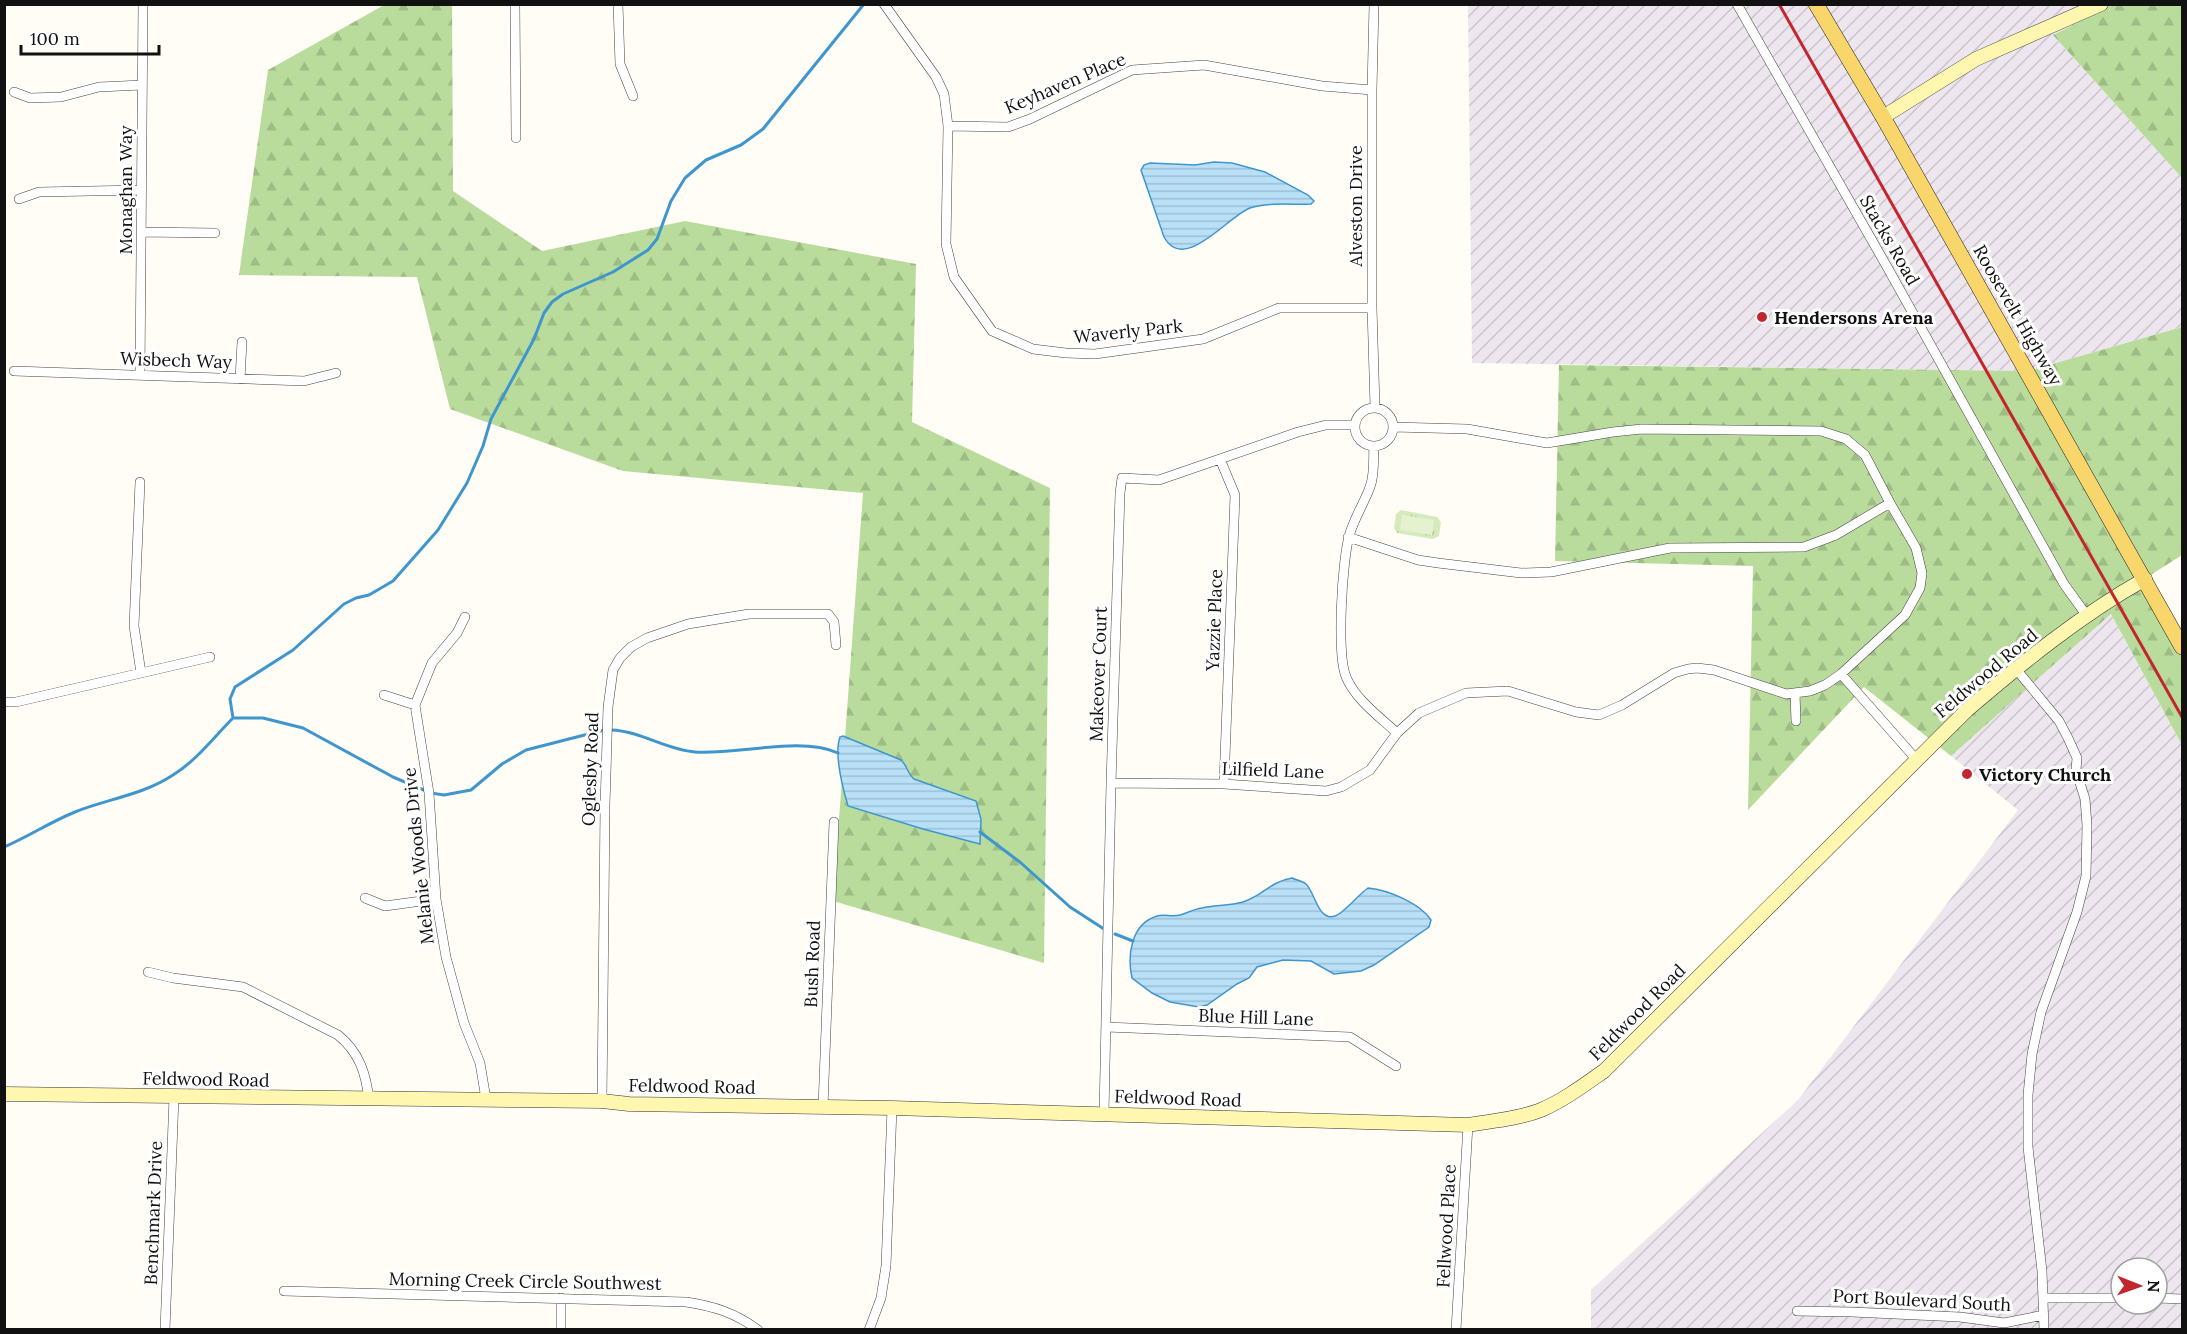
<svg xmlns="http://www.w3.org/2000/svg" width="2187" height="1334" viewBox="0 0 2187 1334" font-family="Lora,serif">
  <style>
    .industrial { fill: url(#industrial-furrows); fill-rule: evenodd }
    .forest { fill: url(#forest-firs) }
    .park { fill: url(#park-tufts) }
    .pitch { fill: #e6f2cf }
    .water { fill: url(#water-rules); stroke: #3f96cf; stroke-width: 1.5 }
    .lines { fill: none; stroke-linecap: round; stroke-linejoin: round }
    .stream { stroke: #3f96cf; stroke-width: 3 }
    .street-casing { stroke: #444; stroke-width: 10 }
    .secondary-casing { stroke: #333; stroke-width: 15 }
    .primary-casing { stroke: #222; stroke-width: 16 }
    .street { stroke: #fff; stroke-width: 9 }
    .secondary { stroke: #fff6b0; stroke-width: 14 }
    .primary { stroke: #f9d66b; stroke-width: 15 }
    .rail { stroke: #c4262e; stroke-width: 3 }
    .poi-dot { fill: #c4262e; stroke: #fff; stroke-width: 2 }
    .labels { text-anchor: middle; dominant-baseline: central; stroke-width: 6; stroke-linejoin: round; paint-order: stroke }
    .street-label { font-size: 18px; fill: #111; stroke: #fff }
    .poi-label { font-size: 18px; font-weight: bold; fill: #111; stroke: #fff; text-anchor: start }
  </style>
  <defs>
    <pattern id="industrial-furrows" width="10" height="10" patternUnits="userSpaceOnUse" patternTransform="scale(1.5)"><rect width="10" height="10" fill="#eee6ef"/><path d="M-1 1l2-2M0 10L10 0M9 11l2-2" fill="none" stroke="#cbc4cc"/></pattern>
    <pattern id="forest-firs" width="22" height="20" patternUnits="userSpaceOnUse" patternTransform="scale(1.5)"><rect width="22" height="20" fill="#b9dc9c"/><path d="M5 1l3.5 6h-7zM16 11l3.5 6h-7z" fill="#9ebc85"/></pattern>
    <pattern id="park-tufts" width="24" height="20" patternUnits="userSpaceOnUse" patternTransform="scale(1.5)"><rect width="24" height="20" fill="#d5ebbd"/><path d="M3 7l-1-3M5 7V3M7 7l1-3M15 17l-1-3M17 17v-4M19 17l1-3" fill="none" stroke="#b6c8a1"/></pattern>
    <pattern id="water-rules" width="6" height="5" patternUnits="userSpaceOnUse" patternTransform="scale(1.5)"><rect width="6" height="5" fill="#b9e0f7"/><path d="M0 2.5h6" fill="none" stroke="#9ebfd3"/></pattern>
  </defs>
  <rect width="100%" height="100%" fill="#fffdf5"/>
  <path class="industrial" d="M1468,5h645l-60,30 129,143v149l-154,44 -556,-8z
    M2111,614l71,131v584h-591v-39l207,-190 220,-290 -67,-54zM2121,1268h36v36h-36z"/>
  <path class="forest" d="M386,4l66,1 1,186 89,60 143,-30 231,43 -4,158 138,66 -6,475 -211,-62 30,-408 -240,-22 -173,-62 -33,-132 -178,-2 29,-205z
    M2113,5h69v173l-129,-143z
    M2182,327v228l-33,21 33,57v112l-71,-131 -160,142 -87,-69 -116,123 5,-244 -198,-5 4,-196 469,6z"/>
  <path class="park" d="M1401,510l36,7 4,5 -2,14 -6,3 -36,-6 -3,-5 2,-14z"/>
  <path class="pitch" d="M1402,515l32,5 -2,15 -32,-5z"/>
  <path class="water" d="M1214,162l18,1 33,9 43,23 6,6 -3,3c-20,1 -42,-2 -61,4 -22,8 -66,66 -86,29l-23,-67 3,-5 6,-2 45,2z
    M843,736l58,24c6,5 6,13 13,19l62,22 5,18 -1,25 -57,-15 -75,-23c-5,-17 -14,-52 -8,-69z
    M1292,878c4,2 10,3 14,6 9,8 12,38 29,32 9,-3 23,-21 33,-28 20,2 52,15 63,32l-2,7 -55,38 -13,6 -27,3 -23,-13 -28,-1 -26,7 -8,11 -12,6 -30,21 -8,2 -29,-5 -18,-9 -20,-15c-5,-23 -1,-54 25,-62 7,-2 15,1 23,-1 7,-2 14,-6 22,-7 13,-3 27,-2 41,-6 20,-6 26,-20 49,-24z"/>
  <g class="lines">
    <path class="stream" d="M233,718l-3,-19 5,-12 58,-37 51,-46 12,-6 13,-3 24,-14 45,-51 29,-47 16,-37 8,-27 43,-80 10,-26 8,-11 11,-8 50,-22 35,-22 9,-11 14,-38 14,-23 21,-18 35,-15 22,-16 101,-125
      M611,730c30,1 55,20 84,22 42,3 105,-16 143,1
      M980,832l41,31 49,44 34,22
      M4,847c24,-10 46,-25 71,-35 32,-13 68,-17 98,-37 23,-14 41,-38 60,-57h30l40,10 90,49 38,16 13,2 27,-5 31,-26 24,-14 78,-20
      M1115,934l18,7"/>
    <g class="street-casing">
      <path id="street" d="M515,4l1,134
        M618,4l2,60 13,32
        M884,4l52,73 8,17 4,32 -2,118 8,33 38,54 41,18 33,4 29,1 108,-15 76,-31h93
        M1374,4l-2,86v218l3,99
        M1737,4l149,261 178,319 23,32
        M14,92l16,6 31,-1 38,-10 43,-2
        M948,126l60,1 22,-8 102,-49 72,-5 118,21 50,4
        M19,199l20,-7 102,-2
        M141,232l74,1
        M14,371l290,10 32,-8
        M140,375l3,-371
        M240,379l2,-37
        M1355 427a19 19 0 1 1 38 0a19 19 0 1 1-38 0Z
        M1374,446c-1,13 1,28 -4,41 -6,16 -15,30 -20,46 -8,24 -14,125 -3,146 10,22 33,38 50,54
        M1220,459l15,36 -11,289
        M140,482l-6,144 7,47
        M1348,537l70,23 20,3 83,10 30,-1 119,-24 134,-1 32,-12 54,-32 -25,-48 -19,-16 -25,-8 -179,-2 -29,3 -66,11 -80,-14 -74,-2
        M465,617l-8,16 -25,30 -17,42 14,88 7,106 10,58 18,66 16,40 6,36
        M2016,669l43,52 9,17 9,20 -1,12 9,29 2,26 -1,51 -9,36 -36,100 -9,42 -4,41v52l14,124 2,59
        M1841,674l75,85
        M1795,694l1,27
        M384,695l31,10
        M4,702h12l194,-45
        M1111,783l113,1 102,7 15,-4 29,-17 27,-37 22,-20 47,-20 42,-2 68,21 23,3 23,-10 52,-32 14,-4 9,-1 17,2 72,24 24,-3 15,-6 16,-11 64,-59 15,-27 2,-15 -6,-25 -26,-45
        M365,898l20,8 51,-7
        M148,972l25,6 70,9 95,48c21,17 28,38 31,65
        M1106,1027l244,10 46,29
        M602,1101l3,-295 3,-99 5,-37 7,-12 11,-11 16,-9 41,-14 61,-10h79l6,8 2,23
        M823,1107l11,-285
        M1104,1114l7,-331 9,-290 2,-15 37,2 139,-48 28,-7h29
        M284,1291l402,11c27,4 50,11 72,28
        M2044,1298h77
        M2157,1298l25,1
        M1797,1311l55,1 108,5 44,6 40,-8
        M165,1330l9,-233
        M561,1330v-32
        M869,1330l12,-32 5,-32 6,-158
        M1456,1330l12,-205"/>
    </g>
    <g class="secondary-casing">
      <path id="secondary" d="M1883,117l93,-58 125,-55
        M4,1094l598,7 27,3 263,4 576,17c24,-4 50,-6 73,-15 23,-10 43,-25 63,-39l363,-361c56,-48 114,-95 178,-131"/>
    </g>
    <g class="primary-casing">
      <path id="primary" d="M1816,4l67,113 299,530"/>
    </g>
    <use href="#street" class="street"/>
    <use href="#secondary" class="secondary"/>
    <use href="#primary" class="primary"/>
    <path class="rail" d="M1779,4l403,713"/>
  </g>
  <g class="poi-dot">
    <circle cx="1762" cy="317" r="6"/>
    <circle cx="1967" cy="774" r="6"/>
  </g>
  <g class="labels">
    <g class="street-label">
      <text transform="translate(1065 83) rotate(-23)">Keyhaven Place</text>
      <text transform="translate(125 190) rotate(-90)">Monaghan Way</text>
      <text transform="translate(1355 206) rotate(-90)">Alveston Drive</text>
      <text transform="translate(1890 240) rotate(60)">Stacks Road</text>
      <text transform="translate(2018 315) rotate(60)">Roosevelt Highway</text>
      <text transform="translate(1128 331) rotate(-6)">Waverly Park</text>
      <text transform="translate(176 360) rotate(2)">Wisbech Way</text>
      <text transform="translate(1214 620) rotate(-88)">Yazzie Place</text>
      <text transform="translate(1986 673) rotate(-40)">Feldwood Road</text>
      <text transform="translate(1098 674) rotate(-88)">Makeover Court</text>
      <text transform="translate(590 769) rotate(-88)">Oglesby Road</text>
      <text transform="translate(1273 770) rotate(2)">Lilfield Lane</text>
      <text transform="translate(418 856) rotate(-96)">Melanie Woods Drive</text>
      <text transform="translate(812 964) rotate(-88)">Bush Road</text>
      <text transform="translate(1637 1012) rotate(-45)">Feldwood Road</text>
      <text transform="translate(1256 1017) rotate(2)">Blue Hill Lane</text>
      <text transform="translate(206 1079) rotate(1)">Feldwood Road</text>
      <text transform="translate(692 1086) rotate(1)">Feldwood Road</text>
      <text transform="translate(1178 1098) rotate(2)">Feldwood Road</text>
      <text transform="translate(153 1213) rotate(-88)">Benchmark Drive</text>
      <text transform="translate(1446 1226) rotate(-87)">Fellwood Place</text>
      <text transform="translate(525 1281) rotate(1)">Morning Creek Circle Southwest</text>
      <text transform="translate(1922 1300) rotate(3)">Port Boulevard South</text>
    </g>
    <g class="poi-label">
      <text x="1774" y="317">Hendersons Arena</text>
      <text x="1979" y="774">Victory Church</text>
    </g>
  </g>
  <rect width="2187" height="1334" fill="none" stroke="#111111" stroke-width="12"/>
  <g transform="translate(2139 1286) rotate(91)"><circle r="28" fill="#ffffff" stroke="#a0a0a0" stroke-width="1.5"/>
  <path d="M0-4.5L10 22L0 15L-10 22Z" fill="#c4262e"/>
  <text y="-9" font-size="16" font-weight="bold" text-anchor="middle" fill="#111111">N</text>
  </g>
  <path d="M21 45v9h138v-9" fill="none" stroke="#111111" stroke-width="3"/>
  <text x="30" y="45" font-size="18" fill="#111111" stroke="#ffffff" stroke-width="4.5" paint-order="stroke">100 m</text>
</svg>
